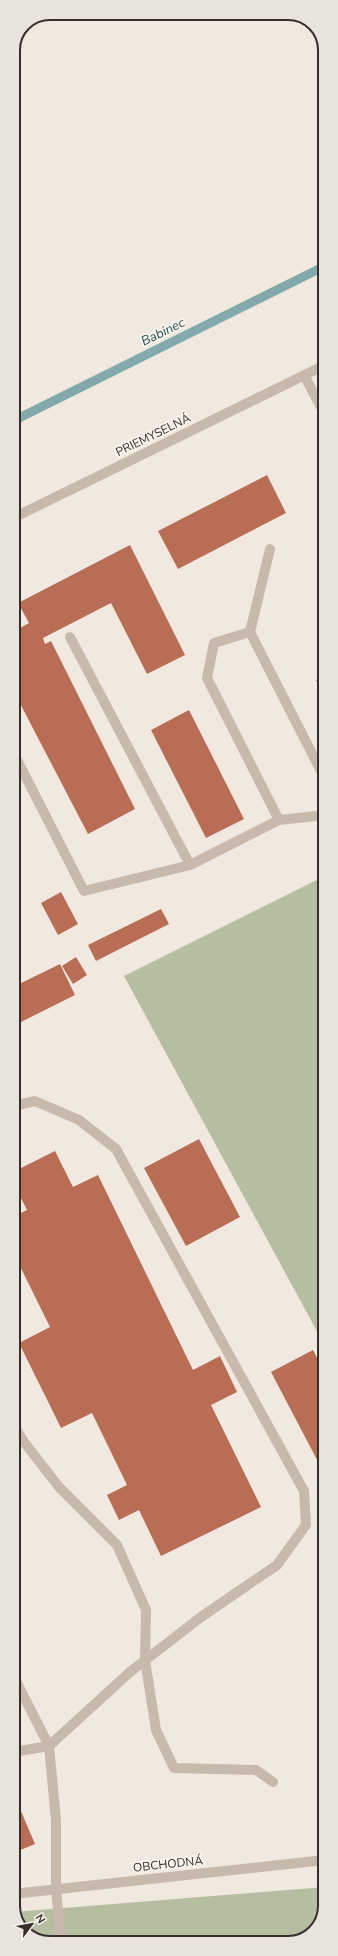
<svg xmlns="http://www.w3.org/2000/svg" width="338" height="1956" viewBox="0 0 338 1956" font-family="'Nunito Sans',sans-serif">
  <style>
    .green { fill: #b5bea1 }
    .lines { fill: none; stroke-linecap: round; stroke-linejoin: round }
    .stream { stroke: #82a9ab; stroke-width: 9 }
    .building { fill: #b96d55 }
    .lane { stroke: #c8b9ad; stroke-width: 10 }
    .street { stroke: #c8b9ad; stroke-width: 10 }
    .labels { text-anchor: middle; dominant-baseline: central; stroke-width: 4; stroke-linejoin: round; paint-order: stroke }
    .street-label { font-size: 12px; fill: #372e2b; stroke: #f8f3ec }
    .water-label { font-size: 13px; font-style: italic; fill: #245154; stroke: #f8f3ec }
    .rim { fill: none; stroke: #372e2b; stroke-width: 2 }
  </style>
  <rect width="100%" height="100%" fill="#f1e9e0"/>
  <path class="green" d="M325,876v470l-201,-370z
    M325,1887v19l-9,25 -23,12h-248l-21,-11 -10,-20z"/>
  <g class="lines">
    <path class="stream" d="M13,421l312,-155"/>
  </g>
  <path class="building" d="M267,475l19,38 -108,56 -20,-38z
    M130,545l55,110 -38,19 -36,-71 -68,35 2,6 6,-3 84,168 -47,25 -75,-144v-58l16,-9 -11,-20z
    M325,675v23l-9,-18z
    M189,710l55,109 -38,19 -55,-108z
    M61,892l17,32 -20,11 -17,-32z
    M161,909l8,15 -73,37 -8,-16z
    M76,957l11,18 -14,9 -11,-18z
    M60,964l15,31 -62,31v-39z
    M199,1139l41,78 -54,29 -42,-78z
    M55,1151l18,36 25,-12 95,195 27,-14 17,36 -26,13 50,102 -100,49 -22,-46 -20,10 -12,-25 20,-10 -35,-72 -31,15 -42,-85 31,-16 -37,-75v-35l14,-7 -14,-28v-10z
    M313,1350l12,23v102l-54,-103z
    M18,1804l17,40 -22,9v-47z"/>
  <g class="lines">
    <path class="lane" d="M304,375l21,40
      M250,632l20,-83
      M70,637l120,228
      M13,752l71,139 106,-26 89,-45 46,-5
      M279,820l-72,-142 7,-35 36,-11 75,147
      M13,1106l22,-5 44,19 37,29 188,342 2,34 -29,40 -76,52 -71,55 -81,74 -36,6
      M13,1424l11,18 35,45 58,58 29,65 -1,50 11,70 18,38 82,2 17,12
      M13,1675l36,71 7,74v69l5,54"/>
    <path class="street" d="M13,518l312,-153
      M13,1894l312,-34"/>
  </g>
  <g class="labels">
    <g class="street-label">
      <text transform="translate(153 435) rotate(-26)">PRIEMYSELNÁ</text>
      <text transform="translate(168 1864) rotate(-6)">OBCHODNÁ</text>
    </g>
    <g class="water-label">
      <text transform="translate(163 332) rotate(-26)">Babinec</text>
    </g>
  </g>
  <path d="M0 0H338V1956H0ZM50 20H288A30 30 0 0 1 318 50V1906A30 30 0 0 1 288 1936H50A30 30 0 0 1 20 1906V50A30 30 0 0 1 50 20Z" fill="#e9e3dd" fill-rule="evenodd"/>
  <path class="rim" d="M50 20H288A30 30 0 0 1 318 50V1906A30 30 0 0 1 288 1936H50A30 30 0 0 1 20 1906V50A30 30 0 0 1 50 20Z"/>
  <g transform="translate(32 1924) rotate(58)" stroke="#f8f3ec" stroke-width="3" paint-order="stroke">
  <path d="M0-3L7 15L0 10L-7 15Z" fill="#372e2b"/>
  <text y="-6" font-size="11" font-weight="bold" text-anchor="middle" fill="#372e2b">N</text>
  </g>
</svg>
